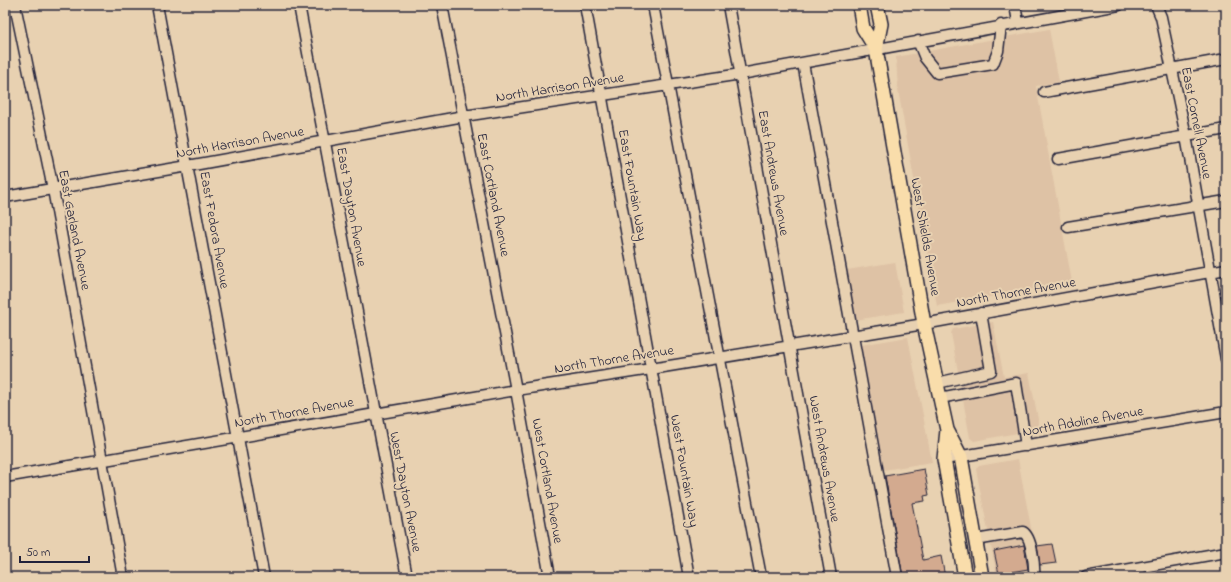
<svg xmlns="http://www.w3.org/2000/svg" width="1231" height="582" viewBox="0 0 1231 582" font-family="'Indie Flower',sans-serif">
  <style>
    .built { fill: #dec2a5 }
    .building { fill: #d3aa8f; stroke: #22223b }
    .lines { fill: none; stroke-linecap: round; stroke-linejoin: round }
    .minor-casing { stroke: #22223b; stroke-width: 13 }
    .major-casing { stroke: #22223b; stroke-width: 16 }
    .minor { stroke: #e8d1b1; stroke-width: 10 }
    .major { stroke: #f9ddab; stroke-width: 13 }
    .labels { text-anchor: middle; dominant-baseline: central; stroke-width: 4; stroke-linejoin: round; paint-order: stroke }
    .street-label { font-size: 14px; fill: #22223b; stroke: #e8d1b1 }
  </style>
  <rect width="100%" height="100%" fill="#e8d1b1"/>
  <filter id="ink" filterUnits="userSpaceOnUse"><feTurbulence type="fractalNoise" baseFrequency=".025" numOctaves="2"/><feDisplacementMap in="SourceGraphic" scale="8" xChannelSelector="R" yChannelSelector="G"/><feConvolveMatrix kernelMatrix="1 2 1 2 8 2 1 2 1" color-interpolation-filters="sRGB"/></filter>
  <g filter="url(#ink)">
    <path class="built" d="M1049,29l10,53 -23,4 36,196 -135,24 -39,-216 -2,-33z
      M895,262l9,50 -49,8 -8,-50z
      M993,322l11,55 25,-4 11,56 -66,12 -4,-3 -19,-105 2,-4z
      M908,337l24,125 -48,8 -23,-125z
      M1018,459l21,111 -42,7 -21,-108 3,-3z"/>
    <path class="building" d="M924,469l5,26 -5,1 1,5 -13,2 11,57 18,-4 4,21h-42l-18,-101z
      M1052,544l4,19 -16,2 -3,-19z
      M1024,545l4,24 -29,5 -5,-23z"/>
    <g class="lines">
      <g class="minor-casing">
        <path id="minor" d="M15,5l38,184 70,388
          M157,5l107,572
          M299,5l108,572
          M442,5l74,385 34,187
          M585,5l104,572
          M653,5l108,572
          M728,5l103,572
          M1015,5l3,17
          M1156,5l5,12 25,119 40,223
          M918,41l7,17 12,15 56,-9 5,-13 3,-26
          M803,63l94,514
          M1044,92l182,-33
          M1058,159l168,-30
          M5,197l183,-31 276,-50 277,-42 378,-69
          M1068,227l158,-26
          M937,383l54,-12 -10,-58
          M940,398l76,-15 10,63
          M944,459l282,-47
          M5,477l511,-87 135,-21 273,-45 302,-55
          M976,540l47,-8c9,5 12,35 11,45
          M1086,577l140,-25"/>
      </g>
      <g class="major-casing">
        <path id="major" d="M859,5l4,23 13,21 48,275 23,106 14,27 21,120
          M876,49l5,-25 -4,-19
          M947,430l-3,29 21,118"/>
      </g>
      <use href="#minor" class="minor"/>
      <use href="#major" class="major"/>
    </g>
  </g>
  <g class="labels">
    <g class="street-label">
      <text transform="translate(560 88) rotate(-9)">North Harrison Avenue</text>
      <text transform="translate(1196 123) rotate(79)">East Cornell Avenue</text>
      <text transform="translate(240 143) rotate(-10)">North Harrison Avenue</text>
      <text transform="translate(773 173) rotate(80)">East Andrews Avenue</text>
      <text transform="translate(632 185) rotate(80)">East Fountain Way</text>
      <text transform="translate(493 195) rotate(79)">East Cortland Avenue</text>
      <text transform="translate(351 207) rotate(80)">East Dayton Avenue</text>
      <text transform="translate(74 230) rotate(79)">East Garland Avenue</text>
      <text transform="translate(214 230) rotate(80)">East Fedora Avenue</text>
      <text transform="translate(925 237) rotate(80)">West Shields Avenue</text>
      <text transform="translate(1016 293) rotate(-10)">North Thorne Avenue</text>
      <text transform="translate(614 360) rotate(-9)">North Thorne Avenue</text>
      <text transform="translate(294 413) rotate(-10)">North Thorne Avenue</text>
      <text transform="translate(1083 422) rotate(-10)">North Adoline Avenue</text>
      <text transform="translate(824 459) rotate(80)">West Andrews Avenue</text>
      <text transform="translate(684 471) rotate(80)">West Fountain Way</text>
      <text transform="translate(547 481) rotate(80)">West Cortland Avenue</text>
      <text transform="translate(405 492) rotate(79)">West Dayton Avenue</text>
    </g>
  </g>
  <rect width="1231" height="582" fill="none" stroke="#e8d1b1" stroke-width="20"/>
  <rect x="10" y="10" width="1211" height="562" fill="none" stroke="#22223b" stroke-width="1.5" filter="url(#ink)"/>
  <path d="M20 556v6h69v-6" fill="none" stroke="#22223b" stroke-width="2"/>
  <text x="26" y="556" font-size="12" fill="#22223b" stroke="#e8d1b1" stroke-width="3" paint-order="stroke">50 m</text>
</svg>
